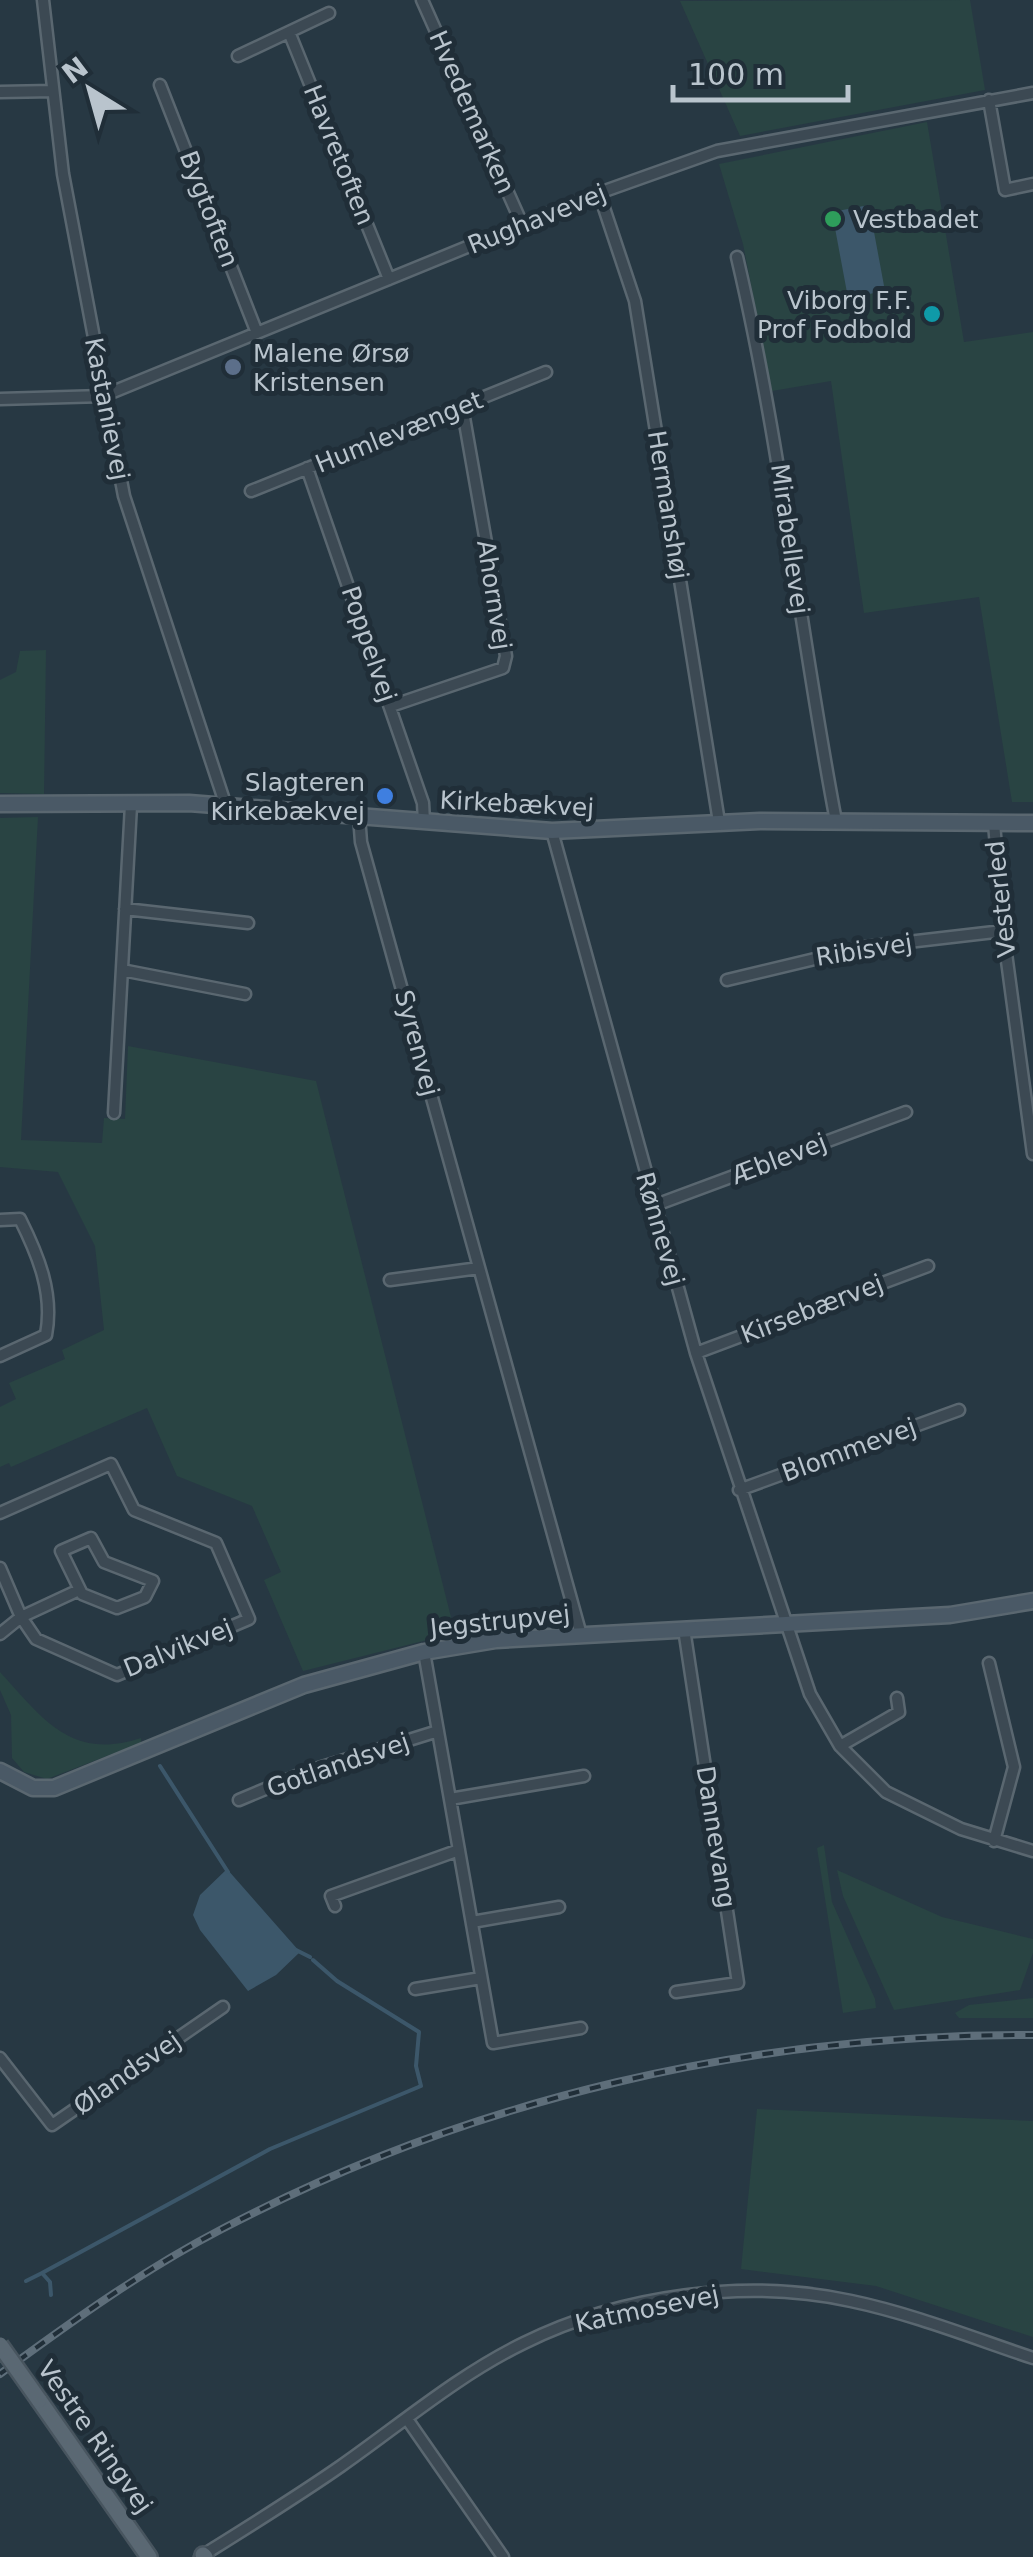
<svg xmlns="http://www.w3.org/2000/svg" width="1033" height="2557" viewBox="0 0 1033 2557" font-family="'DejaVu Sans',sans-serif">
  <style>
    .green { fill: #294443 }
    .water { fill: #3c576a }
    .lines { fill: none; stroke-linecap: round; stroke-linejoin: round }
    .stream { stroke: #3c576a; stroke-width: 4 }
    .street-casing { stroke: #5a6770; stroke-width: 15 }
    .secondary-casing { stroke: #5a6770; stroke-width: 19 }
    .primary-casing { stroke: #48555f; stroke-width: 20 }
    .street { stroke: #3c4953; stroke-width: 10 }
    .secondary { stroke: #4a5966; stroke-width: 14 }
    .primary { stroke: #5a6873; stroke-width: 15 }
    .rail-casing { stroke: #5e6e7a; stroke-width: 8 }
    .rail { stroke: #202e38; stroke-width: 4; stroke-dasharray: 11; stroke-linecap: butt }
    .primary-bridge-casing { stroke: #48555f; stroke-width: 20; stroke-linecap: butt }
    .primary-bridge { stroke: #5a6873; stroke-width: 15 }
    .leisure-dot { fill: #2e9e5b; stroke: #202e38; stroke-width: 4 }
    .culture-dot { fill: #0f9aa8; stroke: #202e38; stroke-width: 4 }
    .service-dot { fill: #5c6f8a; stroke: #202e38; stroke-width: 4 }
    .shop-dot { fill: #3f7fe0; stroke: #202e38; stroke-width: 4 }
    .labels { text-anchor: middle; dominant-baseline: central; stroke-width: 10; stroke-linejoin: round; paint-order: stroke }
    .street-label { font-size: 25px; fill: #b9c4cd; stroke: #202e38 }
    .poi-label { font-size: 25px; fill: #b9c4cd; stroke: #202e38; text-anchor: start }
  </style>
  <rect width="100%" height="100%" fill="#273843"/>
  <path class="green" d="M970,0l15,90 -245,46 -60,-135z
    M927,122l37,220 69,-10v470h-21l-33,-205 -115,16 -33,-232 -59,10 -29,-147 -24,-80z
    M46,650l-2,144 -44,-1v-113l16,-8 4,-21z
    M38,817l-17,323 81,3 2,-25 21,1 3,-73 188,35 139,552 -152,38 -39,-91 17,-8 -29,-66 -75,-30 -30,-68 -136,59 -2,-4 -9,4v-60l16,-8 -7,-16 56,-24 -3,-9 42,-20 -9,-84 -37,-74 -58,-5v-349z
    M0,1672c43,47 71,89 141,66v5l-94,36 -23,-7 -12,-14 -1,-43 -11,-25z
    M824,1845l8,57 43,97 1,9 -33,5 -26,-165z
    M837,1870l105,47 91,22v14l-13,37 -126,20 -51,-114z
    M1033,1998v20h-74l-4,-5 14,-8z
    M757,2109l276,12v216l-157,-51 -135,-17z"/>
  <path class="water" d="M869,205l16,86 -37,7 -16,-86z
    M227,1869l73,83 -24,23 -28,16 -48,-61 -7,-15 7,-20z"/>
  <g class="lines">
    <path class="stream" d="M160,1766l68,106
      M296,1950l14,7
      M42,2273l228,-124 151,-63 -5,-20 3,-34 -82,-51 -24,-21
      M26,2281l16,-8 8,9 1,13"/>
    <g class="street-casing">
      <path id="street" d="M43,0l20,174 61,322 99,301 -1,9
        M422,0l100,224
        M289,32l100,247
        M238,56l91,-43
        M160,85l97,248
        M0,92l53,-1
        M989,100l16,90 28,-6
        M599,193l36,108 84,521
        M737,257c44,187 63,376 99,564
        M0,399l103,-3 496,-203 118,-42 316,-58
        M307,468l116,335 1,19
        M251,491l295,-119
        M391,706l112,-38 3,-12 -44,-250
        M359,816l2,26 220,793
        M994,823l9,108 30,223
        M552,831l144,522 114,341 30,52 46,46 75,37 72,22
        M125,909l123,14
        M122,970l123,24
        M727,980l138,-33 138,-16
        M114,1113l17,-308
        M653,1206l253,-94
        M0,1220l20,-1c18,36 34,74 26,116l-46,21
        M390,1280l89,-12
        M696,1353l232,-87
        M739,1490l220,-80
        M0,1513l111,-49 23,46 82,33 33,76 -132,56 -81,-36 -15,-22 -21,-49
        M91,1538l13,24 49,19 -8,16 -28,11 -35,-14 -21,-43z
        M0,1634l21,-17 58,-27
        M424,1652l69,391 88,-15
        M989,1663l25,104 -20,74
        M840,1746l59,-34 -2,-14
        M450,1799l134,-23
        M239,1800l67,-28 132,-41
        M335,1906l-4,-10 128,-46
        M472,1922l87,-15
        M415,1989l66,-11
        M676,1992l62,-9 -54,-354
        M0,2058l52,67 171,-118
        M407,2419l96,138
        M200,2557c48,-30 95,-59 141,-91 60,-42 117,-91 183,-123 97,-48 222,-65 327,-42 62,13 122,37 182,57"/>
    </g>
    <g class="secondary-casing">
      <path id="secondary" d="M0,804l189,-1 363,28 208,-10 273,2
        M0,1771l33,17h21l250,-103 120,-33 72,-12 454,-25 83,-14"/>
    </g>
    <g class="primary-casing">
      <path id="primary" d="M39,2400l110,157
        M203,2555l2,2"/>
    </g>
    <use href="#street" class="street"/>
    <use href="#secondary" class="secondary"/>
    <use href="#primary" class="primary"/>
    <g class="rail-casing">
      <path id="rail" d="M0,2374c71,-52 143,-104 222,-145 250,-131 529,-195 811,-194"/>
    </g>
    <use href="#rail" class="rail"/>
    <g class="primary-bridge-casing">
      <path id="primary-bridge" d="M0,2345l39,55"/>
    </g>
    <use href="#primary-bridge" class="primary-bridge"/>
  </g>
  <circle class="leisure-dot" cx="833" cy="219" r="10"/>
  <circle class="culture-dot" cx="932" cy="314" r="10"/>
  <circle class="service-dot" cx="233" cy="367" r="10"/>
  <circle class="shop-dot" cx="385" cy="796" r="10"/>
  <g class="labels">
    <g class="street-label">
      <text transform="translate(472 112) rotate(66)">Hvedemarken</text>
      <text transform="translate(339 155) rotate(68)">Havretoften</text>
      <text transform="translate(209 209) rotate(69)">Bygtoften</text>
      <text transform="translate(537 219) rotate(-22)">Rughavevej</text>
      <text transform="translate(107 409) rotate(79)">Kastanievej</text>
      <text transform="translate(399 432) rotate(-22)">Humlevænget</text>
      <text transform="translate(668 505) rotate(81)">Hermanshøj</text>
      <text transform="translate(790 539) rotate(82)">Mirabellevej</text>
      <text transform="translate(494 595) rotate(81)">Ahornvej</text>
      <text transform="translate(369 644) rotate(71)">Poppelvej</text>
      <text transform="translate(517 804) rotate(3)">Kirkebækvej</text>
      <text transform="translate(1001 899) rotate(-96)">Vesterled</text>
      <text transform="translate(864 950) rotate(-9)">Ribisvej</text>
      <text transform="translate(417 1043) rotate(75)">Syrenvej</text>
      <text transform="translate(779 1159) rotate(-21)">Æblevej</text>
      <text transform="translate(660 1229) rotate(74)">Rønnevej</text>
      <text transform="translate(812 1309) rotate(-21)">Kirsebærvej</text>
      <text transform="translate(849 1450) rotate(-20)">Blommevej</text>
      <text transform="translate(500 1621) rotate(-6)">Jegstrupvej</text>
      <text transform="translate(178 1648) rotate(-22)">Dalvikvej</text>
      <text transform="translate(338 1765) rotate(-19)">Gotlandsvej</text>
      <text transform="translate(716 1837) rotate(81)">Dannevang</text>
      <text transform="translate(127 2073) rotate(-35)">Ølandsvej</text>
      <text transform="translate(647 2309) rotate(-12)">Katmosevej</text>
      <text transform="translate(95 2437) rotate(55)">Vestre Ringvej</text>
    </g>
    <g class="poi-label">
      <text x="853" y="219">Vestbadet</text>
      <text x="912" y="300" text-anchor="end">Viborg F.F.<tspan x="912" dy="29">Prof Fodbold</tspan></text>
      <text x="253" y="353">Malene Ørsø<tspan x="253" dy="29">Kristensen</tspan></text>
      <text x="365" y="782" text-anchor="end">Slagteren<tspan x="365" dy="29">Kirkebækvej</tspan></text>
    </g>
  </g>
  <g transform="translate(90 90) rotate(323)" stroke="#202e38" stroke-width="8" paint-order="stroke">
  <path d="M0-8L18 38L0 25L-18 38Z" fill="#b9c4cd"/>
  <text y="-15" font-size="28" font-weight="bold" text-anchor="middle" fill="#b9c4cd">N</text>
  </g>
  <path d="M673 85v15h175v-15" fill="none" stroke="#b9c4cd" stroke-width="5"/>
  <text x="688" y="85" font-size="30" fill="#b9c4cd" stroke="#202e38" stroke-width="8" paint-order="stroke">100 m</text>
</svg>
